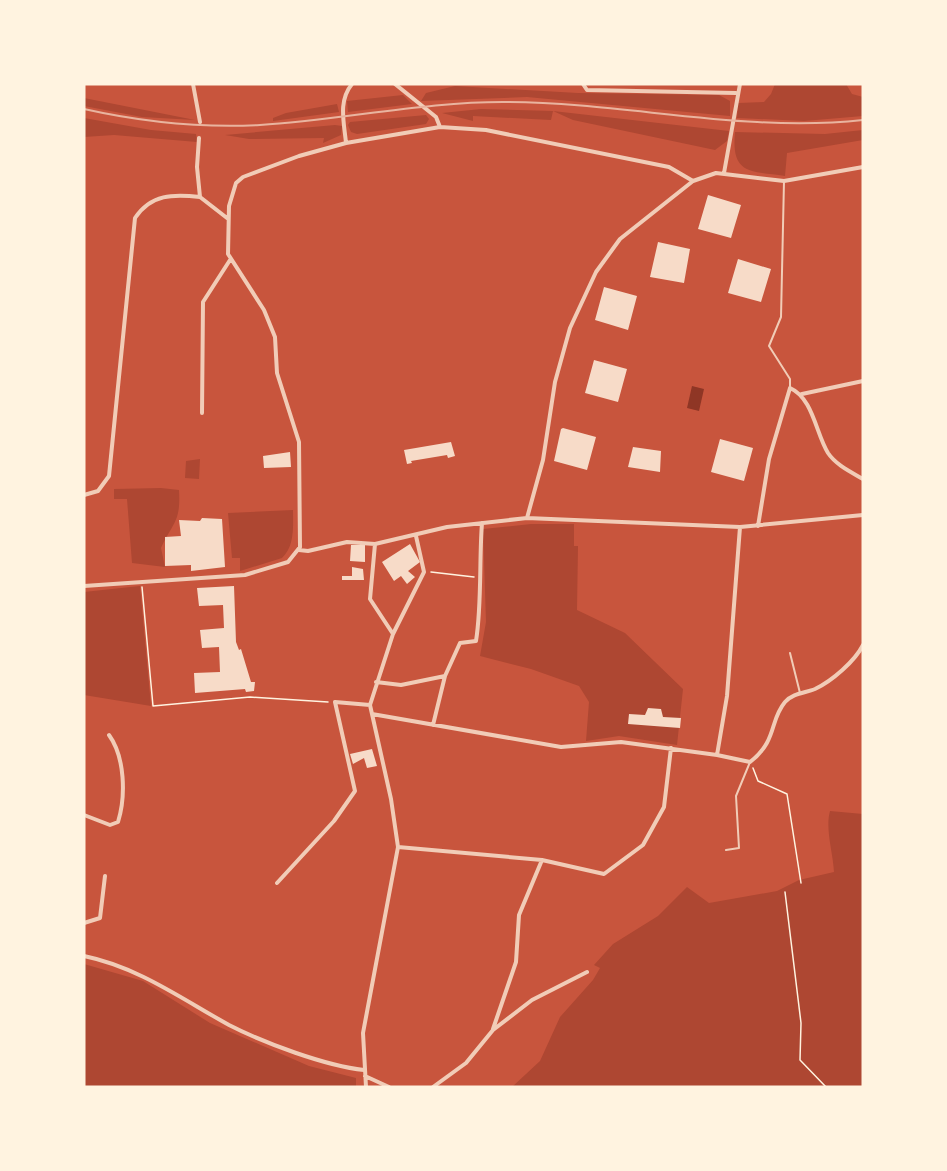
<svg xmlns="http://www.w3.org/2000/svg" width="947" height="1171" viewBox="0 0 947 1171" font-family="'Sofia Sans Condensed',sans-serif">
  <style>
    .green { fill: #ae4732 }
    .water { fill: #8f3625 }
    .building { fill: #f7dbc8 }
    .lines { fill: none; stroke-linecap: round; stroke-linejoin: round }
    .path { stroke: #fff3e0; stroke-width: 1.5 }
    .service { stroke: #f1ccb7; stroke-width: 2 }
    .minor { stroke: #f1ccb7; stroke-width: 4 }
    .rail { stroke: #e9b49f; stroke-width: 2 }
  </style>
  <rect width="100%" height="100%" fill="#c8553d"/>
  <path class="green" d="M775,84h71l6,10 11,3v19l-59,5 -67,-3 1,-15 26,-1 7,-8z
    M455,86l123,7 141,2 11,6v15l-203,-19 -106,4 5,-8z
    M403,95l9,9 -64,8 -1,-11z
    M84,98l111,22 -53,-3 -58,-11z
    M337,104l2,8 -66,9v-3l13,-5z
    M481,109l72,2 176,20 -2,10 -12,9 -142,-30 -20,-9 -2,9 -78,-4v5l-31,-8z
    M426,115l3,4 -3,5 -69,10 -6,-2 -3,-7 2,-3z
    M84,118l67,12 45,4 1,8 -83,-7 -30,2z
    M335,125l7,1 -1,9 -18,8 1,-5 -75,1 -24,-4z
    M863,130v10l-76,13 -2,23c-35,-5 -54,-1 -50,-44l90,2z
    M200,459l-1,20 -14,-1 1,-17z
    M161,488l18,2c2,32 -6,32 -18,58l4,19 -33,-4 -5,-64h-13v-10z
    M293,510c0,16 2,36 -11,48l-42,13v-13h-8l-4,-45z
    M531,524h43v22h4l-1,64 48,23 58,56 -6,56 -58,-9 -33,5 3,-39 -10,-16 -48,-17 -51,-13 6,-34 -3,-93z
    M140,586l11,120 -67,-11v-103z
    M830,811l33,3v273h-351l28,-26 20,-44 33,-37 7,-12 -6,-3 19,-21 45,-28 29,-29 22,16 68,-12 22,-11 35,-8c-1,-20 -9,-43 -4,-61z
    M84,964l59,17 67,42 99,43 47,12v9h-272z"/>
  <path class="water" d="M692,386l12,3 -5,22 -12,-3z"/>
  <path class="building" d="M708,195l33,10 -10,33 -33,-9z
    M658,242l32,7 -6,34 -34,-6z
    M738,259l33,10 -10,33 -33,-9z
    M604,287l33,9 -9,34 -33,-10z
    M594,360l33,9 -9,33 -33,-9z
    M563,428l33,9 -9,33 -33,-9 7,-32z
    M720,439l33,9 -9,33 -33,-9z
    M451,442l4,14 -7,2 -1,-3 -36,6 1,2 -5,1 -3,-14z
    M633,447l28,4 -1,21 -32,-5z
    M290,452l1,15 -27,1 -1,-12z
    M202,518l20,1 3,48 -34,4v-6l-26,1v-29l16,-1 -2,-16 21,1z
    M410,544l10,18 -12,9 7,6 -8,7 -6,-8 -7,5 -12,-19z
    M351,545h14v17l-15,-1z
    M352,567l11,2 1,11h-22v-4h10z
    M234,586l2,56 3,8 2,-1 10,33h4l-1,9 -8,1 -1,-3 -50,4 -1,-20 26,-1 -1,-25 -17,1 -2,-18 24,-2 -1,-23 -24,1 -2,-18z
    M648,708l13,1 2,8 18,1 -1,10 -52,-4 1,-10 16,1z
    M372,749l5,17 -10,2 -3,-10 -11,6 -3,-10z"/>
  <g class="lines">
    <path class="path" d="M431,572l43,5
      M142,587l11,119 97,-9 78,5
      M753,768l5,13 29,13 14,89
      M785,892l16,131 -1,37 26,27"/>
    <path class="service" d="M784,181l-3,136 -12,29 21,33v9
      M790,653l10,40
      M726,850l13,-2 -3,-52 14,-34"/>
    <path class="minor" d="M193,84l7,38
      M395,84l41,33 4,10
      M583,84l4,6 149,3
      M199,138l-2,29 3,30 27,21
      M346,143c-2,-21 -8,-42 6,-59
      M724,173l16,-89
      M802,394l61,-13
      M202,413l1,-111 27,-42
      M84,495l14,-4 11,-15 26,-258c16,-24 38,-24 65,-21
      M527,518l16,-58 12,-78 15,-54 26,-56 24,-33 73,-58 23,-8 68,8 79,-14
      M758,526l11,-67 21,-71c23,10 26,46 38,65 8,12 23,19 35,26
      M375,544l-5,55 23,35
      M299,550l9,1 39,-9 28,2 72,-17 80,-9 213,9 123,-12
      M84,586l161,-11 43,-13 12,-15 -1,-105 -22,-69 -2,-36 -11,-27 -36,-56 1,-48 7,-23 7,-6 56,-21 47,-13 94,-16 46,3 183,37 24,14
      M376,682l25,3 44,-9 15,-33 16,-2c6,-37 3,-80 6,-118
      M372,714l189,33 60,-5 96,13 33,7c28,-22 19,-41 35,-60 8,-9 20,-9 30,-13 17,-8 40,-28 48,-44
      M433,725l12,-49
      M717,755l10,-59 13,-169
      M84,815l26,10 8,-3c8,-26 7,-65 -9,-87
      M398,847l144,13 62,14 39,-29 21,-38 7,-59
      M277,883l57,-62 21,-30 -20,-89 35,3
      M84,923l16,-5 5,-42
      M84,956c54,11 98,43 145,69 35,18 97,41 135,45
      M493,1029l23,-67 3,-47 23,-55
      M365,1076l24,11
      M366,1087l-3,-54 35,-186 -7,-48 -21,-94 23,-71 31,-62 -8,-36
      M433,1087l33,-24 27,-33 39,-30 55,-28"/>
    <path class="rail" d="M84,109c58,13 117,19 176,16 83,-5 166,-24 249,-23 119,1 235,31 354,18"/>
  </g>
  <rect width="947" height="1171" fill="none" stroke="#fff3e0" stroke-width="171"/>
</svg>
